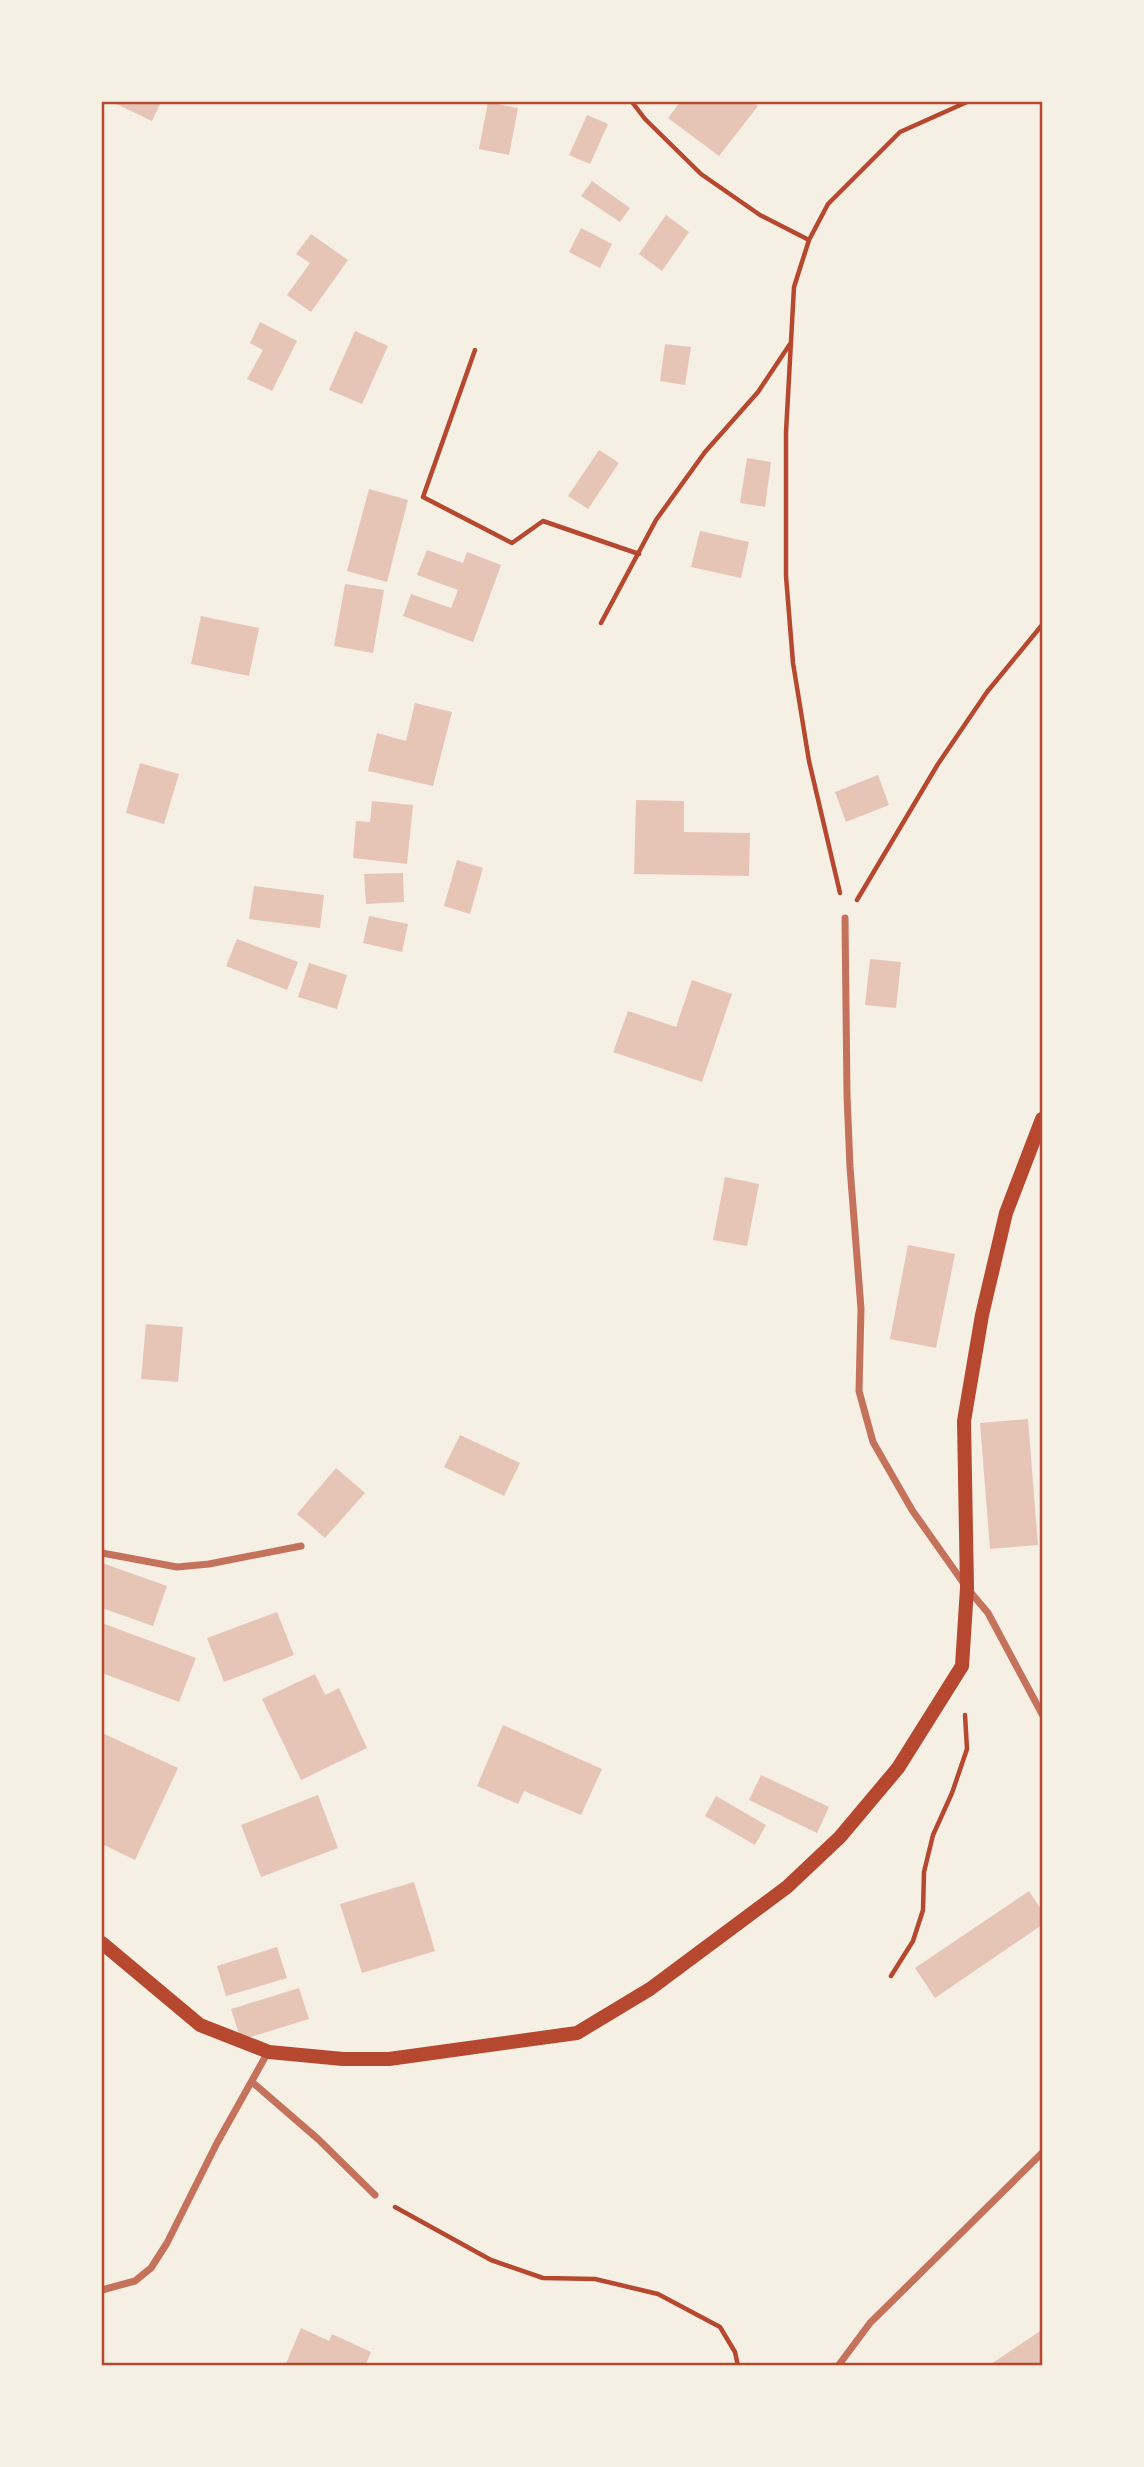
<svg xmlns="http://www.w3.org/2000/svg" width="1144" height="2467" viewBox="0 0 1144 2467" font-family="'DM Sans',sans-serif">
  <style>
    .building { fill: #e6c5b7 }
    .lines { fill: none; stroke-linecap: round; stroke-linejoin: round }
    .path { stroke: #b5482f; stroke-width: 4.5 }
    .minor { stroke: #c5725c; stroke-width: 7 }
    .secondary { stroke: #b5482f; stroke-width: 14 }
    .neatline { fill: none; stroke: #b5482f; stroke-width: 2.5 }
  </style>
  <rect width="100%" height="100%" fill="#f6efe4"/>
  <path class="building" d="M112,102h49l-9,19z
    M488,102l30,6 -9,47 -30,-6z
    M680,102h72l6,4 -39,50 -51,-38z
    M587,115l21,9 -18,40 -21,-9z
    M592,181l38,27 -10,14 -39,-26z
    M666,215l23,17 -27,39 -23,-17z
    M581,228l31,16 -12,24 -31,-16z
    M311,234l37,26 -37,52 -24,-17 23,-32 -14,-9z
    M260,322l37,19 -25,50 -25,-12 16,-29 -13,-7z
    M355,331l33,15 -26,58 -33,-14z
    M665,344l26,3 -6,38 -25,-4z
    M599,450l20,13 -31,46 -20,-13z
    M747,458l24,4 -6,45 -25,-4z
    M369,489l39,11 -21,82 -40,-11z
    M700,531l49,11 -8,36 -50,-11z
    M427,550l36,13 4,-11 34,13 -28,77 -70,-26 8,-22 40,14 7,-18 -41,-15z
    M345,584l39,6 -11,63 -39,-7z
    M201,616l58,12 -10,48 -58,-12z
    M415,703l37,9 -19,74 -65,-15 9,-38 29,8z
    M140,763l39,11 -15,50 -38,-11z
    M878,775l11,30 -43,17 -11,-30z
    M636,800l48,1v31l66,1 -1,43 -115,-2z
    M372,801l41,4 -6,59 -54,-6 3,-37 14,1z
    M457,860l26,8 -13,46 -26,-8z
    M403,873l1,29 -38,2 -2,-30z
    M254,886l70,9 -4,33 -71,-9z
    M369,916l39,8 -6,28 -39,-9z
    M237,939l61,23 -11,28 -61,-24z
    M870,959l31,3 -5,46 -31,-3z
    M309,963l38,12 -10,34 -39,-12z
    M692,980l40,14 -30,88 -89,-30 15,-41 48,16z
    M725,1177l34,7 -12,62 -34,-6z
    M908,1245l47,9 -19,94 -46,-9z
    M146,1324l37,3 -5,55 -37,-3z
    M1028,1419l10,126 -48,4 -10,-126z
    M460,1435l60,28 -16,33 -60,-29z
    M336,1468l29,25 -40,45 -28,-24z
    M102,1563l65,23 -14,40 -51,-18z
    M277,1612l17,43 -70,27 -17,-44z
    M102,1623l94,35 -17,44 -77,-29z
    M315,1674l10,21 14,-7 28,60 -66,32 -39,-81z
    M503,1725l99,44 -21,46 -57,-24 -6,13 -41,-18z
    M102,1733l76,35 -43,92 -33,-16z
    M761,1775l68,32 -12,26 -68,-33z
    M318,1795l20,53 -77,29 -20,-52z
    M716,1796l50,29 -11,20 -50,-29z
    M414,1882l21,69 -73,22 -22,-69z
    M1029,1891l13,20v14l-107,73 -20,-30z
    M277,1947l10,31 -61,18 -9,-30z
    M299,1988l10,31 -68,21 -10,-31z
    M301,2328l28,13 3,-7 39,18 -6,14h-80z
    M1042,2330v36h-54z"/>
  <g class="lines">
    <path class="path" d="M632,102l13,17 56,55 59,41 49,25 -15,47 -8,145v144l7,87 16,98 31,132
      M809,240l19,-36 72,-72 67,-30
      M475,350l-52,147 89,46 31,-22 96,33
      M601,623l55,-103 49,-68 53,-60 32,-48
      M857,900l81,-136 49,-72 55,-67
      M891,1976l22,-35 10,-31 1,-38 9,-37 19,-42 15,-44 -2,-34
      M395,2207l96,53 52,18 52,1 63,15 62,33 15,25 3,14"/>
    <path class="minor" d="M845,918l2,177 3,72 11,142 -2,82 14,51 39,68 55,78 21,25 54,101
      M102,1553l75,14 32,-3 92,-18
      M252,2082l66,57 57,56
      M102,2290l33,-9 16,-13 16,-25 50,-100 51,-91
      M838,2366l32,-43 172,-170"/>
    <path class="secondary" d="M102,1943l98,82 69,27 74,7h46l188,-26 73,-44 137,-102 53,-50 58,-69 64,-102 5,-78 -3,-167 18,-106 24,-102 36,-94"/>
  </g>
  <rect width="1144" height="2467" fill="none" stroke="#f6efe4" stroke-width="206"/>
  <rect x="103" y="103" width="938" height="2261" class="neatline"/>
</svg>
